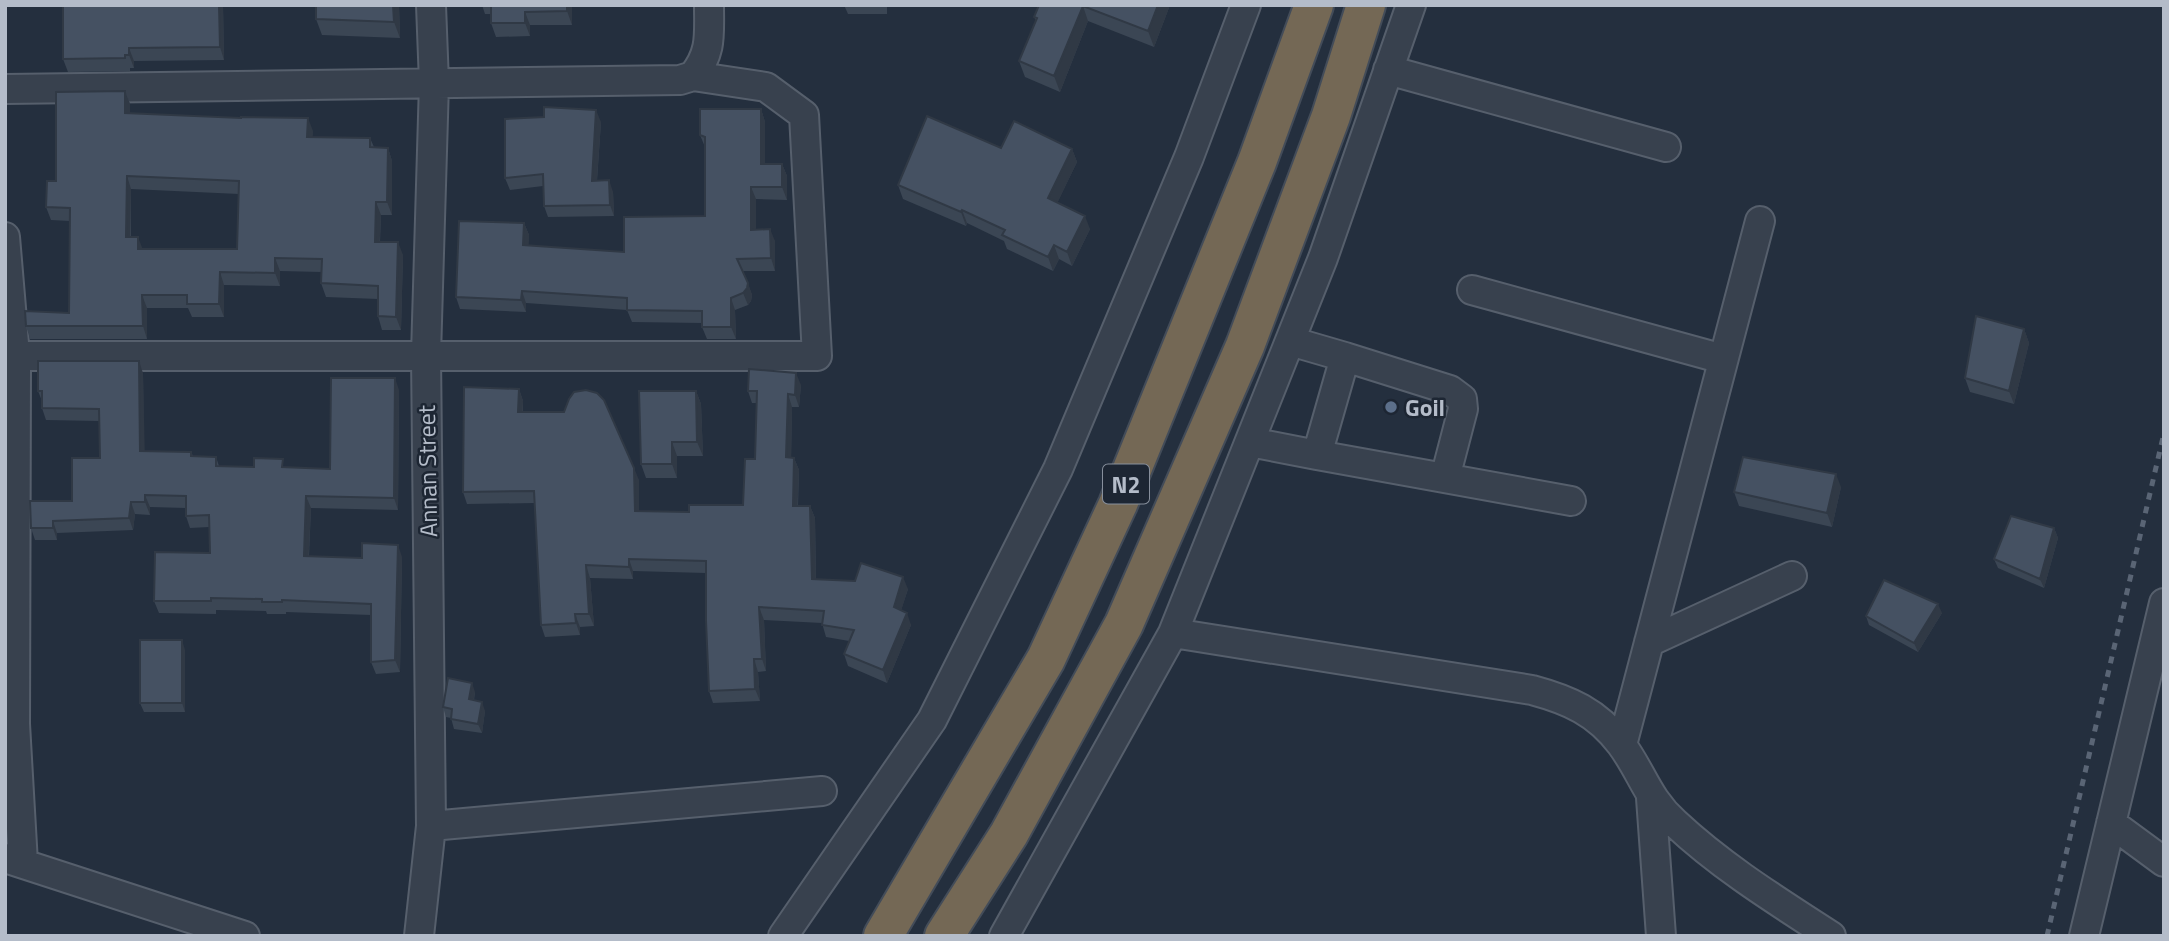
<svg xmlns="http://www.w3.org/2000/svg" width="2169" height="941" viewBox="0 0 2169 941" font-family="'Titillium Web',sans-serif">
  <style>
    .lines { fill: none; stroke-linecap: round; stroke-linejoin: round }
    .minor-casing { stroke: #565f6c; stroke-width: 32 }
    .highway-casing { stroke: #434c59; stroke-width: 42 }
    .minor { stroke: #38414e; stroke-width: 28 }
    .highway { stroke: #746855; stroke-width: 38 }
    .rail { stroke: #5a6575; stroke-width: 5; stroke-dasharray: 7 7; stroke-linecap: butt }
    .wall { fill: #3b4654; fill-rule: evenodd }
    .shaded-wall { fill: #303945 }
    .building { fill: #455162; stroke: #303945; stroke-width: 2; fill-rule: evenodd }
    .service-dot { fill: #5c6f8a; stroke: #1d2633; stroke-width: 2.5 }
    .labels { text-anchor: middle; dominant-baseline: central; stroke-width: 5; stroke-linejoin: round; paint-order: stroke }
    .shield { fill: #1d2633; stroke: #878f9c; stroke-width: 2 }
    .shield-label { font-size: 23px; font-weight: bold; fill: #b4bcc9 }
    .poi-label { font-size: 24px; font-weight: bold; fill: #b4bcc9; stroke: #1d2633; text-anchor: start }
    .street-label { font-size: 24px; fill: #b4bcc9; stroke: #1d2633 }
  </style>
  <rect width="100%" height="100%" fill="#242f3e"/>
  <g class="lines">
    <g class="minor-casing">
      <path id="minor" d="M1388,70l278,77
        M693,76c19,-24 16,-41 16,-71
        M5,89l675,-9 13,-4 73,11 38,28 13,241h-803
        M5,237l11,130 -1,357 8,139
        M1472,290l251,69
        M1345,357l105,33 12,9 1,10 -18,69
        M1250,442l67,13 28,-98 -55,-16
        M1317,455l254,46
        M1173,633l359,57c37,10 65,22 89,54 21,28 26,54 54,79 47,44 102,78 156,113
        M1649,642l143,-66
        M1622,745l138,-524
        M1651,798l10,138
        M2111,823l53,39
        M431,826l391,-35
        M5,858l240,78
        M419,936l12,-110 -5,-471 8,-272 -3,-78
        M783,936l149,-216 126,-251 131,-312 57,-152
        M1004,936l169,-303 150,-375 88,-253
        M2084,936l80,-333"/>
    </g>
    <g class="highway-casing">
      <path id="highway" d="M883,936l163,-277 72,-155 139,-342 57,-157
        M944,936l65,-102 115,-210 121,-278 86,-230 35,-111"/>
    </g>
    <use href="#minor" class="minor"/>
    <use href="#highway" class="highway"/>
    <path class="rail" d="M2047,936l117,-503"/>
  </g>
  <path class="wall" d="M63,5h160l1,55 -90,1v7h-4v3l-62,1 -5,-13z
    M316,5h83l1,33 -78,-3 -6,-16z
    M482,5h90v20h-42v11l-34,1 -5,-14v-9h-6z
    M844,5h43v9h-39z
    M1039,5h131l-16,42 -66,-26 -28,71 -35,-15 -6,-16 17,-40 -2,-4z
    M125,91l5,13v9l183,18 -1,6 58,1 4,9 14,1 4,13v54h-11l-1,27 23,13 -2,75h-19l-4,-14v-17l-52,-2 -5,-14 1,-11 -42,-1v15l-56,-1v32h-32l-4,-9h-41v31h-117l-4,-13 43,-13 1,-92 -19,-1 -5,-13 10,-26zM131,189l108,5 -2,55h-95l-11,-12z
    M761,109l4,13v42h17l5,12v24l-31,-1v30l19,12v30h-32l9,24 -1,6 -3,4 -13,5 1,29h-29l-5,-12v-4l-70,-1 -5,-12 -101,-7v9l-66,-3 -4,-12 68,-74 5,12 -1,11 96,6 81,-36v-69l-5,-12z
    M601,122l-4,59 16,11 1,24 -66,1 -4,-11 -1,-20 -33,4 -5,-12z
    M1001,148l71,1 5,13 -20,41 33,26 -18,37 -13,-7 -6,12 -46,-22 -3,-8 -37,-18 -1,3 -63,-27 -5,-14z
    M2024,329l5,14 -15,61 -44,-12 -5,-14z
    M143,373l1,78 47,1 2,4 23,1 3,9 111,3 69,-79 -1,120 -87,-2 -2,48 53,2 40,-1 -2,115 -24,2 -5,-12v-47l-85,-3v2h-19l-1,-3 -50,-1v4l-57,-1 -5,-12 56,-48 -1,-26 -19,1 -4,-12v-8l-36,-1v8l-15,-1 -2,16 -76,3v7h-22l-4,-12 41,-27 28,-43 -1,-37 -53,-1 -4,-12v-7l-4,-10z
    M801,385l-2,22h-7l-1,51h3l5,12 -1,36h12l5,12 1,61 92,10 -7,21 10,15 -24,58 -39,-17 -4,-12 5,-13 -23,-4 -4,-14 -58,-3 2,51 -8,1 2,29 -47,2 -4,-12 -3,-118 -73,-2v8l-43,-1 4,48 -14,1v8l-35,2 -4,-12 -6,-122 -68,1 -4,-12 56,-103 4,12v11l116,68v31l50,1 54,-7 12,-46 2,-56h-5l-4,-12z
    M696,391l5,13 2,52h-26v22h-31l-5,-14z
    M1841,487l-9,40 -93,-21 -5,-14z
    M2054,528l4,10 -14,50 -46,-20 -4,-9z
    M1942,613l-24,39 -49,-27 -3,-9z
    M185,650v62h-41l-4,-9z
    M475,692l-1,8 11,11 -3,22 -28,-4 -3,-11 -5,-1 -3,-10z"/>
  <path class="shaded-wall" d="M219,5h4l1,55 -4,-13z
    M393,5h6l1,33 -6,-16z
    M567,5h5v20l-5,-14z
    M1158,5h12l-16,42 -6,-16z
    M1083,6l5,15 -28,71 -6,-16z
    M525,12l5,13v11l-5,-13z
    M129,48l5,13v7l-5,-13z
    M125,91l5,13v22l-5,-13z
    M761,109l4,13v54l-4,-12z
    M596,110l5,12 -5,70 -4,-11z
    M308,118l5,13 -1,19 -5,-13z
    M388,148l4,13v54l-5,-13z
    M1072,149l5,13 -24,50 -5,-14z
    M782,164l5,12v24l-5,-13z
    M127,176l4,13 -1,61 -4,-13z
    M609,180l4,12 1,24 -4,-11z
    M751,187l5,12v43l-5,-12z
    M376,202l5,13 -2,40 -4,-13z
    M962,210l5,13 -1,3 -5,-14z
    M1085,216l5,13 -18,37 -5,-14z
    M524,223l5,12 -1,23 -5,-13z
    M770,229l5,12v30l-4,-13z
    M138,237l5,13 -5,-1z
    M398,242l5,13 -2,75 -5,-13z
    M1054,245l5,14 -6,12 -5,-14z
    M275,258l5,13v15l-5,-13z
    M220,272l4,13v32l-5,-13z
    M748,283l4,12 -1,6 -3,4 -5,-12z
    M522,291l4,12v9l-5,-12z
    M142,295l5,13v31l-4,-13z
    M731,298l4,12 1,29 -5,-12z
    M2024,329l5,14 -15,61 -5,-13z
    M139,361l4,12 2,90 -5,-12z
    M796,373l5,12 -2,22 -4,-12z
    M395,378l4,12 -1,120 -4,-12z
    M519,389l4,12 -1,24 -4,-13z
    M696,391l5,13 2,52 -6,-14z
    M788,394l4,13 -1,63 -5,-13z
    M672,442l5,14v22l-5,-14z
    M794,458l5,12 -2,48 -4,-12z
    M634,468l5,12v43l-4,-12z
    M1836,474l5,13 -9,40 -5,-14z
    M145,495l5,12v8l-5,-13z
    M306,496l5,12 -3,60 -4,-12z
    M131,502l4,12 -2,16 -4,-12z
    M810,506l5,12 1,73 -4,-12z
    M53,521l4,12v7l-4,-12z
    M2054,528l4,10 -14,50 -4,-9z
    M398,545l4,12 -2,115 -5,-12z
    M629,559l4,12v8l-4,-12z
    M586,565l4,13 4,48 -5,-12z
    M903,577l5,12 -10,31 -4,-13z
    M1938,604l4,9 -24,39 -4,-9z
    M759,607l5,13 2,51 -4,-12z
    M907,613l4,12 -24,58 -4,-13z
    M575,614l5,13v8l-4,-12z
    M182,640l3,10v62l-3,-9z
    M754,659l4,13 2,29 -5,-12z
    M472,683l3,9 -3,17 -3,-10z
    M482,702l3,9 -3,22 -4,-9z"/>
  <path class="building" d="M63,5h156l1,42 -91,1v7h-4v3l-62,1z
    M316,5h77l1,17 -78,-3z
    M491,5h76v6l-42,1v11h-34z
    M1039,5h119l-10,26 -65,-25 -29,70 -35,-15 18,-43 -3,-1z
    M125,91v22l116,5v-1l67,1 -1,19 63,1v9l18,1 -1,54h-11l-1,40h23l-2,75 -18,-1v-30l-57,-3 1,-24 -47,-1v15l-55,-1 -1,32h-32v-9h-45l1,31h-117l-1,-15 44,2 1,-105 -24,-1 1,-26h9v-89zM127,176l112,5 -2,68h-99v-12h-12z
    M544,107l52,3 -4,71 17,-1 1,25 -66,1 -1,-32 -38,4v-59l39,-2z
    M700,109h61v55h21v23h-31v43l19,-1 1,29 -34,1 11,24 -1,5 -4,5 -12,5v29h-29v-16l-75,-1v-12l-105,-7 -1,9 -65,-3 3,-76 65,2 -1,22 101,7v-35l81,-1v-79l-5,-2z
    M927,116l74,32 13,-27 58,28 -24,49 37,18 -18,36 -13,-7 -6,12 -46,-22 3,-5 -43,-20 -1,2 -63,-27z
    M1976,316l48,13 -15,62 -44,-13z
    M38,361h101l1,90 51,1v4l25,1v9l38,1v-9l29,1 -1,8 48,2 1,-91h64l-1,120 -88,-2 -2,60 58,2v-15l36,2 -3,115 -24,2v-58l-89,-4v2h-20v-3l-51,-1v3h-57l1,-49 55,1 -1,-38 -23,1v-20l-41,-1v7h-14l-2,16 -76,3v7h-22l-1,-27h42v-43h28l-1,-49 -57,-1v-17h-4z
    M749,369l47,4 -1,22 -7,-1 -2,63 8,1 -1,48h17l2,73 43,2 6,-18 42,14 -9,30 13,6 -24,57 -39,-16 10,-24 -32,-5 2,-14 -65,-4 3,52h-8l1,30 -46,2 -3,-70v-60l-77,-2v8l-43,-2 3,49h-14l1,9 -35,2 -7,-134 -71,1 1,-105 55,2 -1,23h46l5,-13 5,-7 12,-2 11,3 7,7 30,68 1,43 54,1v-7h54l2,-46h10l2,-68h-9z
    M639,391h57l1,51h-25v22h-31z
    M1743,457l93,17 -9,39 -93,-21z
    M2011,516l43,12 -14,51 -46,-20z
    M1884,580l54,24 -24,39 -48,-27z
    M140,640h42v63h-42z
    M448,678l24,5 -3,16 13,3 -4,22 -27,-5 1,-10 -9,-2z"/>
  <circle class="service-dot" cx="1391" cy="407" r="7"/>
  <g class="labels">
    <rect class="shield" x="1103" y="464.5" width="46" height="39" rx="5"/>
    <g class="shield-label">
      <text x="1126" y="484">N2</text>
    </g>
    <g class="poi-label">
      <text x="1405" y="407">Goil</text>
    </g>
    <g class="street-label">
      <text transform="translate(427 471) rotate(-91)">Annan Street</text>
    </g>
  </g>
  <rect width="2169" height="941" fill="none" stroke="#b4bcc9" stroke-width="14"/>
</svg>
